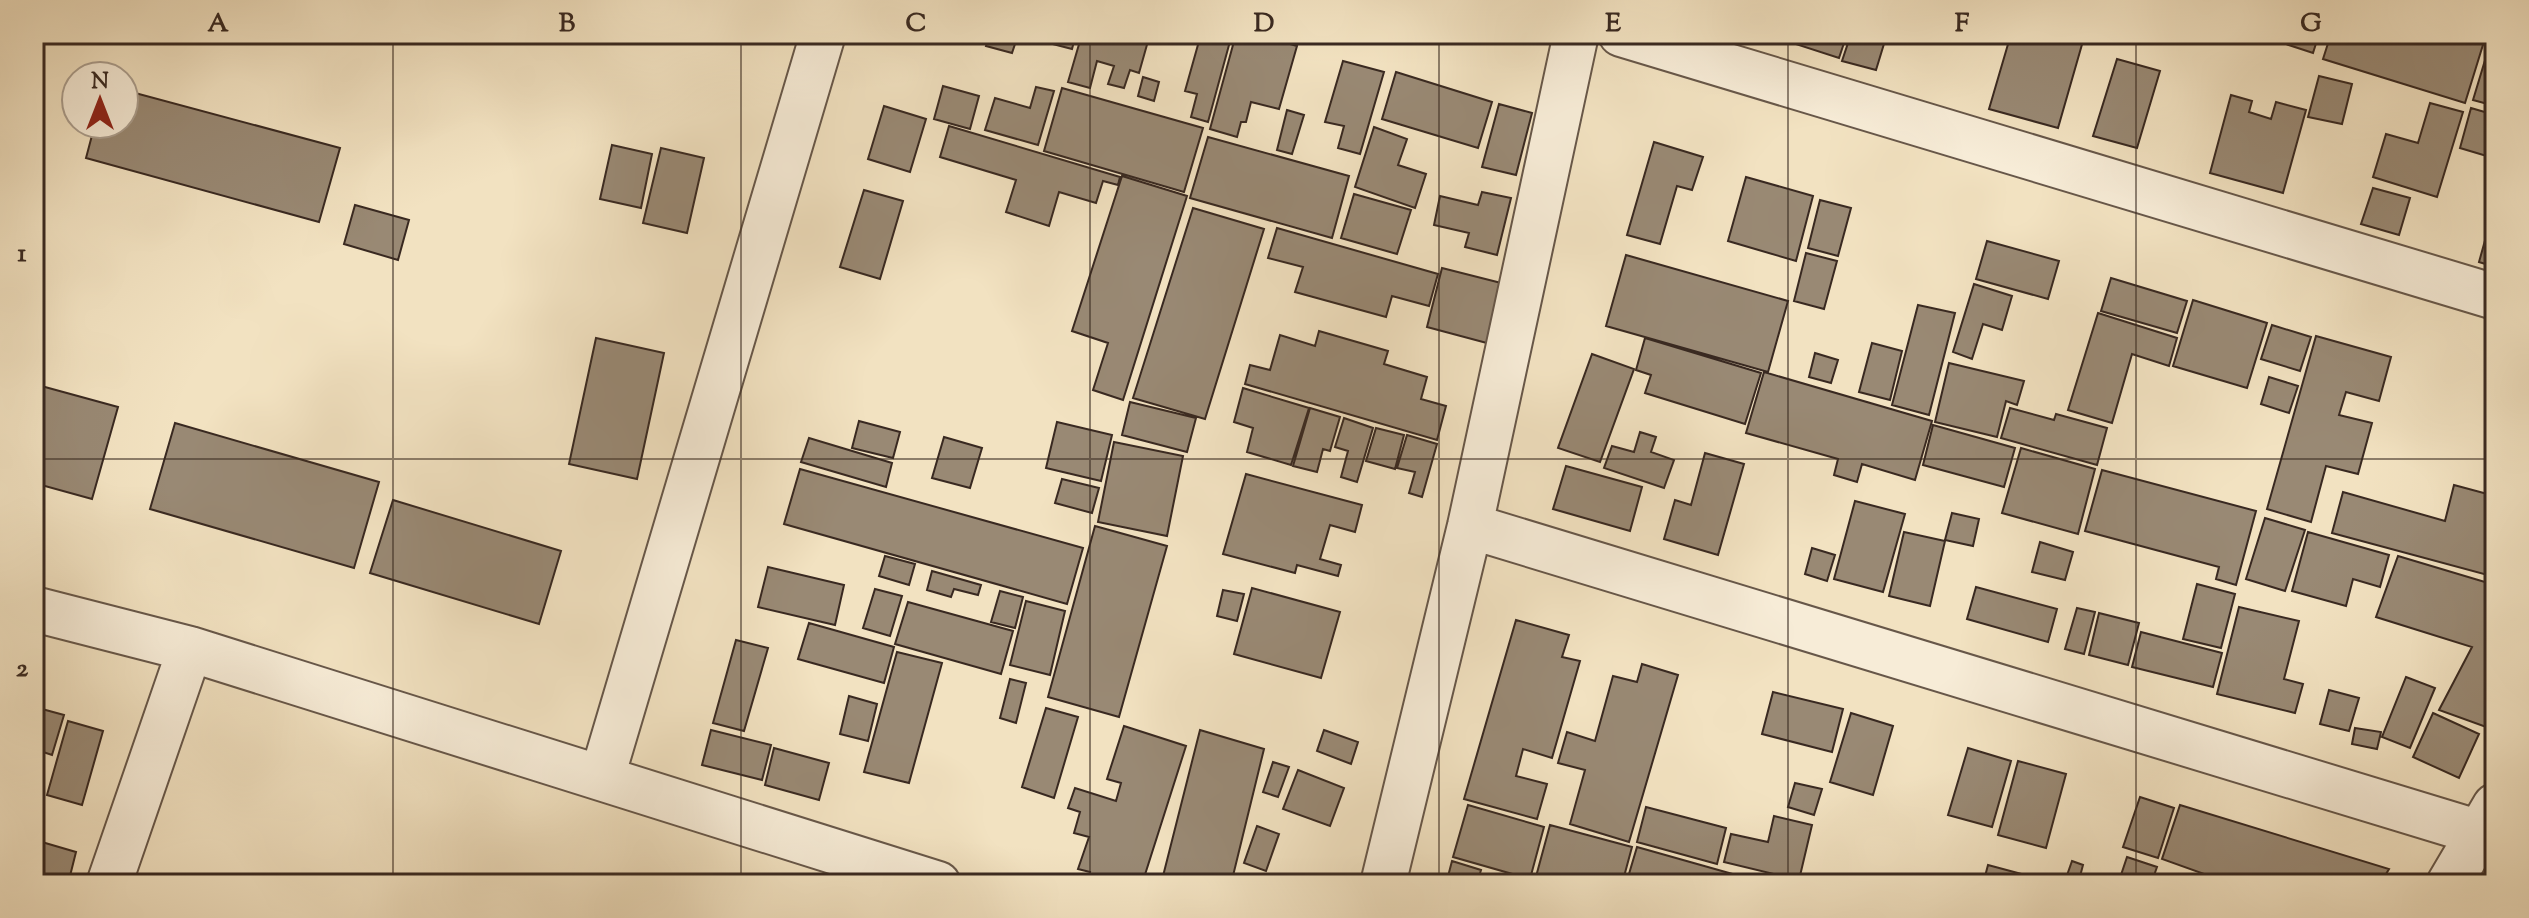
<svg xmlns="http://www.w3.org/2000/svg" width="2529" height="918" viewBox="0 0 2529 918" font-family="'Sorts Mill Goudy',serif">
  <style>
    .building { fill: #998974; stroke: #392921; stroke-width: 2 }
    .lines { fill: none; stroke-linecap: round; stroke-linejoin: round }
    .minor-casing { stroke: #675749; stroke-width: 48 }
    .tertiary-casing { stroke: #675749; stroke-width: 48 }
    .minor { stroke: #f7ecd7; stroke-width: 44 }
    .tertiary { stroke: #f7ecd7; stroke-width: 44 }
    .grid { fill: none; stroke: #392921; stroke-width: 2; stroke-opacity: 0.55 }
    .neatline { fill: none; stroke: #392921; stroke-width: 3 }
    .grid-label { font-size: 26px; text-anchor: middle; font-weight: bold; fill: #392921 }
  </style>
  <rect width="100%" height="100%" fill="#f2e2c1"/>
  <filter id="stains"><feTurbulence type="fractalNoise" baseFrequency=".0025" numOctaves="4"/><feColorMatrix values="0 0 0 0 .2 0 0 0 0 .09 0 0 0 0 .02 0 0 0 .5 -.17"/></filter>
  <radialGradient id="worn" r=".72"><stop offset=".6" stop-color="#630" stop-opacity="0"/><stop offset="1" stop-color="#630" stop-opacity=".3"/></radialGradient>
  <path class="building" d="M990,34h86l-4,15 -54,-14 -6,18 -26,-7z
    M1082,34h68l-11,39 -9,-3 -6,18 -16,-4 6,-18 -17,-5 -7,27 -22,-6z
    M1201,34h31l-24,88 -17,-5 6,-23 -12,-3z
    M1236,34h19l42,12 -18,63 -28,-7 -5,20h-5l-4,15 -27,-8z
    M1772,34h75l-8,24 -68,-22z
    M1851,34h36l-11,36 -34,-9z
    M2011,34h74l-27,94 -69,-19z
    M2255,34h64l-6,19z
    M2331,34h150l5,1 -21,68 -142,-44z
    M2492,37l3,1v68l-22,-6z
    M2117,59l43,12 -23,77 -44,-12z
    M1343,61l41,11 -24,82 -22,-6 6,-22 -19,-4z
    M1396,72l96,30 -14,46 -96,-29z
    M2319,76l33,8 -10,40 -34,-7z
    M1143,77l16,5 -5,19 -16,-5z
    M943,86l36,10 -9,33 -36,-10z
    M1036,87l18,4 -16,54 -53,-15 10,-32 35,10z
    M1062,88l141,40 -19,64 -140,-41z
    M124,90l216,58 -21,74 -233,-64 9,-34h29z
    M2231,95l21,6 -3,11 22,7 5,-17 30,8 -23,83 -73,-20z
    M2430,103l33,9 -26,85 -64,-20 13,-43 32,9z
    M1499,104l33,9 -16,62 -34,-8z
    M884,106l42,13 -16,53 -42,-13z
    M2471,108l24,7v23l-5,19 -30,-9z
    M1287,110l17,5 -12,39 -15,-4z
    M949,126l171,51 -2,8 -15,-4 -7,22 -37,-11 -10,34 -43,-14 10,-32 -76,-23z
    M1374,127l33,12 -9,26 28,9 -11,34 -60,-21z
    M1208,137l141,39 -17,62 -142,-40z
    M1654,142l49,15 -11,33 -15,-4 -17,58 -33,-9z
    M612,145l40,9 -11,54 -41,-9z
    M661,148l43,10 -17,75 -44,-10z
    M1122,176l65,20 -64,204 -30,-10 15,-47 -36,-12z
    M1746,177l67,19 -17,65 -68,-20z
    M2373,188l37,10 -11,37 -38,-11z
    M864,190l39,11 -23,78 -40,-12z
    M1482,192l29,6 -14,57 -32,-8 4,-14 -35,-8 6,-29 38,9z
    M1354,194l57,16 -14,44 -56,-16z
    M1820,200l31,8 -13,48 -30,-8z
    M355,205l54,15 -11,40 -54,-16z
    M1193,208l71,21 -59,190 -72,-21z
    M2491,219l4,1v47l-16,-5z
    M1277,228l161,46 -9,32 -37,-10 -6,21 -91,-25 8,-25 -35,-9z
    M1987,241l72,20 -11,38 -72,-20z
    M1806,253l31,8 -13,48 -30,-8z
    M1626,255l162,46 -20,71 -162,-46z
    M1442,268l71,18 -15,60 -71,-19z
    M2111,278l76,23 -10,32 -76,-22z
    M1974,284l38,12 -10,34 -19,-6 -11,35 -19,-7z
    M2193,300l74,23 -20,65 -74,-22z
    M1918,305l37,8 -26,102 -37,-10z
    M2098,313l79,25 -8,28 -37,-12 -20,69 -44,-13z
    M2272,325l39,12 -11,34 -39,-12z
    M1319,331l69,20 -4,13 43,13 -6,22 25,7 -9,34 -192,-56 5,-19 20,5 10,-35 35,11z
    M2316,336l75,21 -12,44 -33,-9 -7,23 33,8 -14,51 -32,-8 -15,56 -44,-13z
    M596,338l68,15 -27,126 -68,-15z
    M1645,338l116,35 -16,51 -100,-31 6,-18 -15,-5z
    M1872,343l30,8 -12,49 -31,-8z
    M1815,353l23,7 -7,23 -22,-6z
    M1592,354l42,15 -34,93 -42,-14z
    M1949,363l75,18 -7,24 -11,-4 -9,36 -62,-15z
    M1764,372l168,49 -17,59 -53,-16 -5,18 -23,-7 4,-16 -92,-26z
    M2269,377l29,9 -9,27 -28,-9z
    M34,384l84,23 -26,92 -58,-16z
    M1243,388l66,20 -18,57 -44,-13 6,-24 -19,-6z
    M1130,402l66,16 -9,34 -65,-17z
    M1310,408l30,9 -10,34 -7,-2 -6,23 -24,-6z
    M2010,408l44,12 2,-6 51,14 -10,37 -96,-27z
    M1344,418l29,10 -16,54 -16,-5 7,-26 -13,-4z
    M859,421l41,11 -7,26 -41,-10z
    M1057,422l55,13 -11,46 -55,-13z
    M175,423l204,59 -25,86 -204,-59z
    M1933,425l82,23 -11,39 -81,-22z
    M1376,428l28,7 -9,34 -29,-8z
    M1640,432l16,5 -5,15 23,8 -10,28 -60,-20 8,-22 22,6z
    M1407,435l30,9 -15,53 -13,-4 6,-21 -18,-4z
    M944,437l38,11 -12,40 -38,-10z
    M809,438l83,25 -6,24 -85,-25z
    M1114,442l69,14 -16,80 -69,-14z
    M2021,448l74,21 -17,65 -76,-21z
    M1705,453l39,11 -26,91 -54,-16 11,-39 16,5z
    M1566,466l76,21 -12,44 -77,-22z
    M800,469l283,79 -16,56 -283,-80z
    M2102,470l154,41 -20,74 -20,-6 3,-12 -134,-36z
    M1246,474l116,31 -7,27 -25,-7 -10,34 21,6 -3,11 -41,-11 -2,8 -72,-19z
    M1062,479l37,9 -7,25 -37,-10z
    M2454,485l41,11v81l-163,-44 11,-41 102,29z
    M393,500l168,51 -22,73 -169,-51z
    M1855,501l50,13 -22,78 -49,-13z
    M1952,513l27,6 -6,27 -28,-6z
    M2265,518l40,12 -20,61 -39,-12z
    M1095,526l72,20 -48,171 -71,-20z
    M1904,532l41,9 -15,65 -41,-10z
    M2308,532l81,23 -9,32 -27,-8 -7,27 -54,-15z
    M2040,542l33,10 -8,28 -33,-8z
    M1812,548l23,7 -8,26 -22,-7z
    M885,556l30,8 -6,21 -30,-9z
    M2398,556l97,29v131l-6,12 -50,-18 33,-63 -96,-30z
    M768,567l76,18 -9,40 -77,-18z
    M932,571l49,14 -3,10 -24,-6 -3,8 -24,-7z
    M2197,584l38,10 -14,54 -38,-9z
    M1976,587l81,22 -9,33 -81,-23z
    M1252,588l88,24 -19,66 -87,-24z
    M875,589l27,7 -12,40 -27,-8z
    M1223,590l21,4 -7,27 -20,-5z
    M1000,591l23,6 -8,31 -24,-6z
    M1026,601l39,10 -15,64 -40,-10z
    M908,602l105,29 -12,43 -106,-30z
    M2239,607l60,14 -15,58 19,5 -8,29 -78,-19z
    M2077,608l18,4 -11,42 -19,-5z
    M2099,613l40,10 -11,42 -39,-10z
    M1516,620l53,15 -7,22 18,4 -28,97 -29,-9 -7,27 31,8 -10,35 -73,-20z
    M809,623l85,24 -10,36 -86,-24z
    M2141,632l81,21 -9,34 -81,-20z
    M736,640l32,8 -24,83 -31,-8z
    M897,652l45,11 -33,120 -45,-11z
    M1642,664l36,11 -49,167 -59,-18 15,-54 -27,-7 9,-31 28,9 18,-65 24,6z
    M2406,677l29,11 -25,60 -28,-11z
    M1010,679l16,4 -10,40 -16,-5z
    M2329,690l30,8 -10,33 -29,-7z
    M1773,692l70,17 -11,43 -70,-18z
    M849,696l28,8 -9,37 -28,-7z
    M1046,708l32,9 -24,81 -32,-11z
    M42,709l22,6 -12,40 -18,-6v-12z
    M1851,713l42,13 -20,69 -43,-13z
    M2433,713l46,21 -20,44 -46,-21z
    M68,721l35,10 -21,74 -35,-10z
    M1124,726l62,20 -44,138h-55l3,-12 -12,-3 11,-32 -15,-4 6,-21 -12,-4 7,-20 41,13 5,-18 -14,-4z
    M2355,728l26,4 -4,17 -25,-5z
    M711,730l60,15 -9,35 -60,-15z
    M1200,730l64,19 -33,135h-70z
    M1324,730l34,12 -7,22 -34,-13z
    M774,748l55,15 -10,37 -54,-15z
    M1968,748l43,13 -19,66 -44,-12z
    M2018,761l48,13 -20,74 -48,-13z
    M1273,762l16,5 -11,30 -15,-5z
    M1298,770l46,18 -14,38 -47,-17z
    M1795,783l27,6 -8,26 -26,-8z
    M2140,797l34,11 -16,50 -35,-11z
    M1468,805l76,22 -14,52 -77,-22z
    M2180,805l209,64 -9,15h-148l-70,-25z
    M1646,807l80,21 -9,36 -80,-22z
    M1774,816l38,9 -13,55 -75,-18 7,-28 37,8z
    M1550,825l82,22 -10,37h-88z
    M1257,826l22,8 -13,37 -22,-8z
    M35,840l41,12 -8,32h-34z
    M1637,847l131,37h-142z
    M2127,857l30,10 -6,17h-33z
    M1452,861l29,9 -4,14h-31z
    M2072,861l11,4 -5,19 -13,-3z
    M1988,865l41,11 -2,8h-44z"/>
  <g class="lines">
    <g class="minor-casing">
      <path id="minor" d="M1621,34l874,263
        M1470,526l1010,307
        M34,609l156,40 748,235
        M602,777l221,-743
        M109,884l81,-235
        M1383,884l87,-358 106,-492"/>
    </g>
    <g class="tertiary-casing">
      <path id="tertiary" d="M2449,884l46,-78"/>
    </g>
    <use href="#minor" class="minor"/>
    <use href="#tertiary" class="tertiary"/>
  </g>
  <path class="grid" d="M393,34v850M741,34v850M1090,34v850M1439,34v850M1788,34v850M2136,34v850M34,459h2461"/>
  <rect width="2529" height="918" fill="none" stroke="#f2e2c1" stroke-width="88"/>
  <g transform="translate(100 100)"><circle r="38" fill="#f7ecd7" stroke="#ab9e8e" stroke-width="2"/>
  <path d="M0-6L14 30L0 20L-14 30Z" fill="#8f2418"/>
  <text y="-12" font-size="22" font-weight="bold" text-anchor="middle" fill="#392921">N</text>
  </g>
  <rect x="44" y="44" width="2441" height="830" class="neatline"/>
  <g class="grid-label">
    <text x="218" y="31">A</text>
    <text x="567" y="31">B</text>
    <text x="916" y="31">C</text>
    <text x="1264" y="31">D</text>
    <text x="1613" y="31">E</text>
    <text x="1962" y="31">F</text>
    <text x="2311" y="31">G</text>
    <text x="22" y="261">1</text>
    <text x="22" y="676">2</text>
  </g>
  <rect width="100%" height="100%" filter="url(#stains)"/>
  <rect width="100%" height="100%" fill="url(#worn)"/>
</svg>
